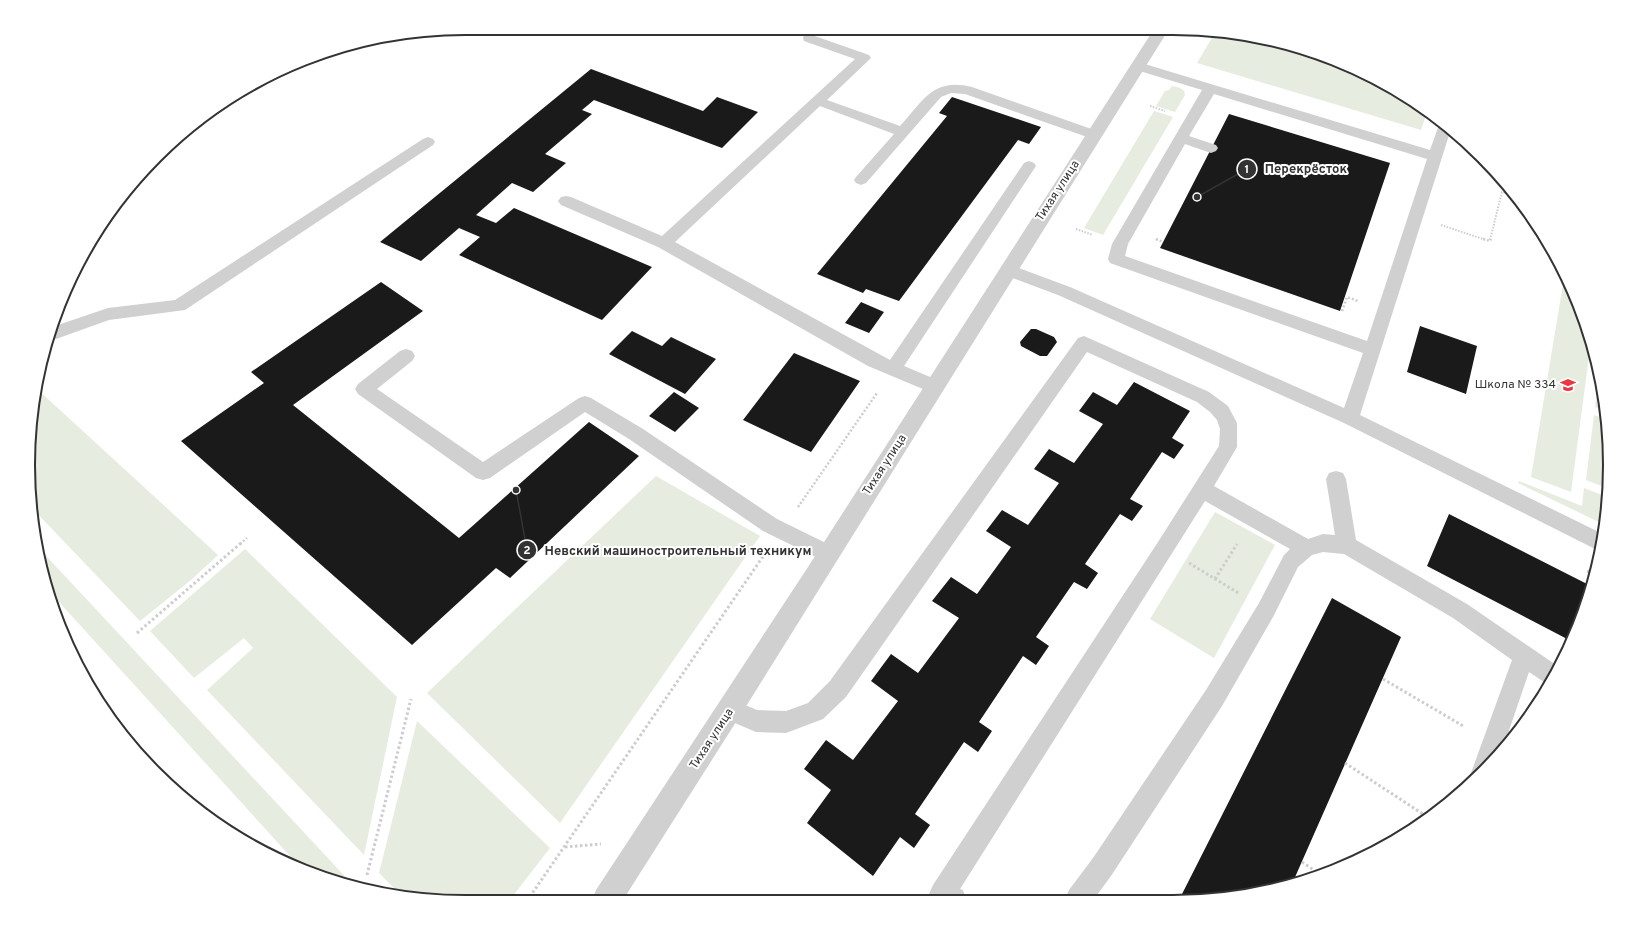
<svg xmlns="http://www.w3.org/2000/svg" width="1638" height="930" viewBox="0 0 1638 930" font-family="Overpass,sans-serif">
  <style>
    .green { fill: #e6ecdf }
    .building { fill: #1a1a1a }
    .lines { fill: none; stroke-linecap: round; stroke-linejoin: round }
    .path-far2 { stroke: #cdcdcd; stroke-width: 2; stroke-dasharray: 1.5 1.5; stroke-linecap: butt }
    .path-far1 { stroke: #cdcdcd; stroke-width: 2.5; stroke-dasharray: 2 2; stroke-linecap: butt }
    .path { stroke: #cdcdcd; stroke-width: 3; stroke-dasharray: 2.5 2.5; stroke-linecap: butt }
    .lane { fill: #d0d0d0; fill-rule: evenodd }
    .street { fill: #d0d0d0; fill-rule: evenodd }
    .labels { text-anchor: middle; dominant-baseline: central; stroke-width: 4; stroke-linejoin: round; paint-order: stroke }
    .street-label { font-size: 12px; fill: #333; stroke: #fff }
    .poi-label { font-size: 12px; fill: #333; stroke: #fff; text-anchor: end }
    .rim { fill: none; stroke: #333; stroke-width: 2 }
    .leader { fill: none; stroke: #333; stroke-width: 1.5 }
    .callout-dot { fill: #333; stroke: #fff; stroke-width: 1.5 }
    .mark-label { font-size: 12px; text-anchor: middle; font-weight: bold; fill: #fff }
    .callout-label { font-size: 13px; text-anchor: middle; font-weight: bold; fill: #333; stroke: #fff; stroke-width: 4; stroke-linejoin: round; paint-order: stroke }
  </style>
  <rect width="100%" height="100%" fill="#fff"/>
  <path class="green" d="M1216,31l70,12 106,44 35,25 -6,18 -224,-67z
    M1172,86c5,1 13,2 13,9l-10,17 -19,-6 9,-15 4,-1z
    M1154,111l19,6 -70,118 -19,-7z
    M1565,272l26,69 -20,151 -40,-15z
    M1599,374l6,37 -10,-4z
    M36,388l182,167 -27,25 -51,41 -109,-114 -2,-14 3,-85z
    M1594,415l12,4 3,18 -2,51 -21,-8z
    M656,476l104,60 -200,287 -133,-130z
    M1519,481l63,25 2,-18 23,9 -2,28 -87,-42z
    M1215,512l60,33 -61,113 -64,-39z
    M36,545l317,340 -28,-6 -25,-12 -251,-276z
    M245,549l152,148 -33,158 -157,-165 46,-42 -9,-10 -50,40 -44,-47z
    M417,721l133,127 -41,53h-72l-37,-7 -21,-21z"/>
  <path class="building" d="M591,69l112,42 14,-14 41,15 -36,36 -128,-48 -12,10 10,4 -47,40 21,9 -33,29 -21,-9 -36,32 20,8 18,-15 138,59 -50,53 -143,-65 21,-18 -21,-9 -38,33 -41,-19z
    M952,97l89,30 -12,17 -11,-4 -119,161 -33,-12 -3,4 -46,-19 130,-158 -8,-3z
    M1229,114l161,49 -50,148 -180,-63z
    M381,282l42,29 -130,94 166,133 130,-116 50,34 -129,122 -14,-10 -84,77 -231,-204 83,-58 -13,-11z
    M861,302l23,10 -15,21 -24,-10z
    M1420,326l57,20 -11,48 -59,-22z
    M1031,329h5l18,8 3,5 -10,14h-7l-19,-10 -1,-4z
    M632,331l30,15 9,-9 45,22 -31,35 -76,-40z
    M794,353l66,28 -49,71 -68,-32z
    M1134,382l56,29 -18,27 12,7 -10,14 -12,-7 -32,47 13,7 -11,15 -12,-7 -35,50 13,9 -11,16 -13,-7 -38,55 13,9 -13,19 -13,-9 -44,66 13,9 -14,21 -14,-10 -49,72 15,11 -16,23 -14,-11 -27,39 -66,-53 24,-33 -27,-21 22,-29 27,20 45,-59 -27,-20 20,-27 27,19 41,-55 -27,-17 19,-24 26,17 34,-47 -25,-16 16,-21 26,15 31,-42 -25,-14 15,-20 25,14 29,-39 -24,-13 14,-19 24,13z
    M674,392l25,16 -24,24 -26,-16z
    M1449,514l142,72 -4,20 -16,35 -144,-75z
    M1332,598l69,39 -109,247 -62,14h-50z"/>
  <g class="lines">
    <path class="path-far2" d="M1150,106l15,5
      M1441,225l45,15
      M1076,229l17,6
      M1156,239l2,1
      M1490,240l12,-48 15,4"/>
    <path class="path-far1" d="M1156,239l7,3
      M1483,239l7,2 1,-2
      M1342,311l5,-14 11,4
      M798,507l79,-114
      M240,544l7,-6"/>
    <path class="path" d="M1189,563l51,31
      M1587,571l7,3
      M1215,579l22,-35
      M137,633l104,-90
      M1383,679l82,48
      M1345,763l84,55
      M565,847l36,-3
      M1302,862l19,13
      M367,875l44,-176
      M901,899l10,-1
      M527,901l237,-346"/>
    <path class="lane" d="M809,34l60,21 2,3 -44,42 73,26c23,-25 33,-49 72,-39l128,45 2,3 -2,3 -5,1 -5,-1 -125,-44 -14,-1 -10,4 -75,86 -5,2 -5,-2 -2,-3 2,-3 38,-43 -74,-28 -145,136 215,118 134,-197 5,-2 5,2 2,3 -132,200 38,16 3,5 -3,5 -6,2 -6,-2 -62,-26 -210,-119 -97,-42 -3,-4 3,-4 5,-1 5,1 91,39 193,-177 -51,-18 -1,-3 1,-3z
      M1138,62l292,88 10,-28 11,7 -91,286 243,119 -4,17 -255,-128 -286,-128 -56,-21 -2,-4 2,-4 6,-2 62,23 274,121 19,-55 -253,-90 -2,-4 4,-15 90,-154 -69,-21 -2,-3 2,-3zM1214,94l213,65 -60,182 -242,-85 3,-12 57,-100 26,9 5,-2 2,-3 -2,-3 -27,-9z
      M428,137l5,2 2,3 -2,3 -248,165 -76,10 -53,19 -9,1 5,-13 56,-19 67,-8 248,-161z
      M1084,336l125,56 19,14 9,17v24l-23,39 94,53 15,-5 12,1 -9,-56 3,-6 7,-2 7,2 3,6 10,61 111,64 92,63 -9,19 -21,-14 -25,73 -22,29 -8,6 -3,-7 41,-113 -59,-42 -109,-64 -21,-2 -11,3 -14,12 -25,50 -51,89 -111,170 -17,23h-29l4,-9 24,-32 113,-168 53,-87 25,-48 6,-6 -85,-48 -245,388 3,1 3,9h-34l-3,-5 4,-9 225,-343 61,-96 1,-17 -3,-9 -7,-8 -13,-10 -110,-50 -241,345 -23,22 -37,14 -30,-1 -33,-14 -3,-8 3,-8 8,-3 26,11 29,1 22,-8 22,-22 248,-343z
      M406,349l6,2 3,5 -3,5 -35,28 106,73 96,-64 6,-2 6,2 52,31 134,90 59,29 3,6 -3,6 -7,3 -7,-3 -59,-29 -134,-92 -44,-27 -95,66 -7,2 -7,-2 -118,-84 -3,-5 3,-5 42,-33z"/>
    <path class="street" d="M1154,29h15l-414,663 -132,208 -31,1 4,-11 212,-323z"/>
  </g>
  <defs>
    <g id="school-bare" transform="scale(1.2)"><path d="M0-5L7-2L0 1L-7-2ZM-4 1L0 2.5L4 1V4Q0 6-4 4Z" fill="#e63946" stroke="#fff" stroke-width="2.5" paint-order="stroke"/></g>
  </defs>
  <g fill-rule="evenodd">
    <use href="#school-bare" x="1568" y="385"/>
  </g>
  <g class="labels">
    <g class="street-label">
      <text transform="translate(1058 191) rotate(-57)">Тихая улица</text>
      <text transform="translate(885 465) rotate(-57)">Тихая улица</text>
      <text transform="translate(712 739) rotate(-57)">Тихая улица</text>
    </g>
    <g class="poi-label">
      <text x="1556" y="385">Школа № 334</text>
    </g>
  </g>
  <path d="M0 0H1638V930H0ZM465 35H1173A430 430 0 0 1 1603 465V465A430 430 0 0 1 1173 895H465A430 430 0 0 1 35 465V465A430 430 0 0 1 465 35Z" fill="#fff" fill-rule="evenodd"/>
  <path class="rim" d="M465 35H1173A430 430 0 0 1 1603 465V465A430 430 0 0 1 1173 895H465A430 430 0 0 1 35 465V465A430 430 0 0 1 465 35Z"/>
  <path class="leader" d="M1197 197L1247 169M516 490L527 550"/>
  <g class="callout-dot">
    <circle cx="1197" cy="197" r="4"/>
    <circle cx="516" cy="490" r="4"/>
    <circle cx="1247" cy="169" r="10"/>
    <circle cx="527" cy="550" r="10"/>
  </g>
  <g class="mark-label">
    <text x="1247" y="173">1</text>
    <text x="527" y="554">2</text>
  </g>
  <g class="callout-label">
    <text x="1306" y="173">Перекрёсток</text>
    <text x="678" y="555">Невский машиностроительный техникум</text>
  </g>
</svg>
